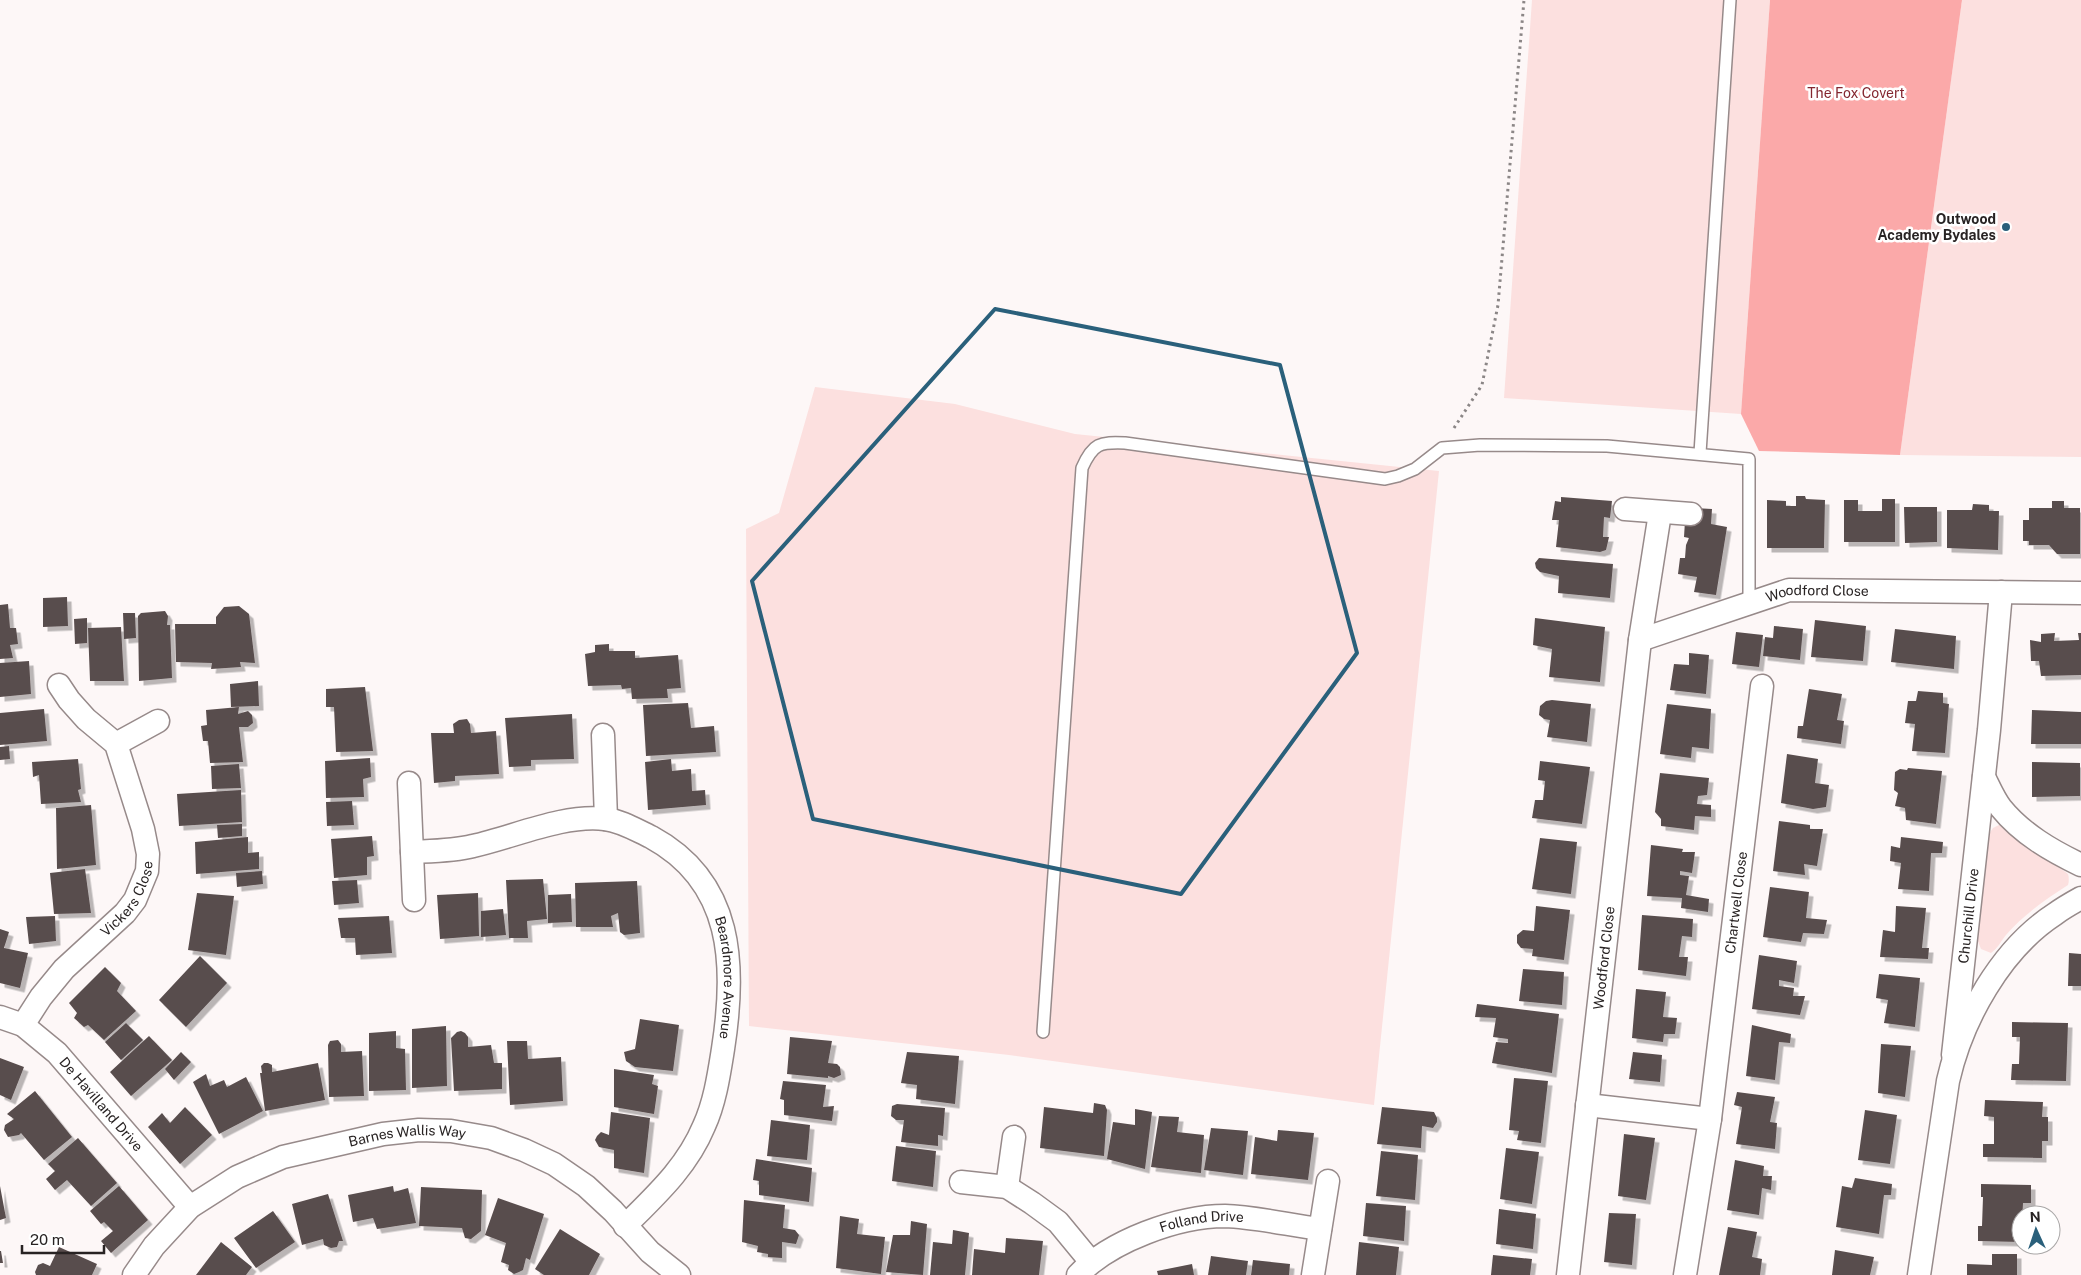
<svg xmlns="http://www.w3.org/2000/svg" width="2081" height="1275" viewBox="0 0 2081 1275" font-family="'Public Sans',sans-serif">
  <style>
    .green { fill: #fce0df }
    .forest { fill: #fba9a9 }
    .building { fill: #594d4d; filter: url(#shadow) }
    .lines { fill: none; stroke-linecap: round; stroke-linejoin: round }
    .lane-casing { stroke: #978a8a; stroke-width: 14 }
    .street-casing { stroke: #978a8a; stroke-width: 25 }
    .path { stroke: #8b8686; stroke-width: 3; stroke-dasharray: 2.5 4; stroke-linecap: butt }
    .lane { stroke: #fff; stroke-width: 11 }
    .street { stroke: #fff; stroke-width: 22 }
    .marked { fill: none; stroke: #2a607b; stroke-width: 4; stroke-linejoin: round }
    .poi-dot { fill: #2a607b; stroke: #fff; stroke-width: 2 }
    .labels { text-anchor: middle; dominant-baseline: central; stroke-width: 5; stroke-linejoin: round; paint-order: stroke }
    .park-label { font-size: 14px; fill: #84262f; stroke: #fff }
    .poi-label { font-size: 14px; font-weight: bold; fill: #282323; stroke: #fff; text-anchor: end }
    .street-label { font-size: 14px; fill: #282323; stroke: #fff }
  </style>
  <defs>
    <filter id="shadow"><feDropShadow dx="4.5" dy="4.5" stdDeviation="0" flood-color="#0004"/></filter>
  </defs>
  <rect width="100%" height="100%" fill="#fdf7f7"/>
  <path class="green" d="M1532,0h238l-29,414 -237,-16z
    M1962,0h119v457l-181,-2z
    M815,387l140,17 120,30 364,37 -65,634 -365,-50 -260,-29 -3,-497 33,-16z
    M1999,825c12,1 21,17 30,24 6,4 37,22 39,25 1,3 1,8 0,11 -22,14 -45,30 -62,50 -5,6 -8,13 -15,18l-10,-4 -4,-10 12,-105 4,-6z"/>
  <path class="forest" d="M1770,0h192l-62,455 -141,-4 -18,-37z"/>
  <path class="building" d="M1796,496h9l1,3 19,1 -1,48h-57v-48l19,1v5h10z
    M1561,497l51,4 -2,17 -6,-1 -1,20h6l-3,13 -6,2 -44,-5 3,-27h-7l3,-19 6,1z
    M1882,499h13v43h-51v-42h14v11h24z
    M2052,501h12v7h16v46h-23l-8,-9h-20v-4h-6v-21h6v-12h23z
    M1973,504l16,1v6h10l-1,39 -51,-2v-38h25z
    M1904,507h33v35l-32,1z
    M1694,508l18,1 -1,15 16,3 -11,68 -22,-3 3,-15 -19,-3 2,-16h5l1,-13 3,-7 -5,-1 1,-16z
    M1539,558l74,6 -3,34 -52,-5 1,-17 -19,-4 -4,-4 -1,-5z
    M67,597l1,29 -25,1v-29z
    M8,604l2,24h6l2,16 -8,1 3,13 -13,1v-54z
    M239,606l10,8 6,49 -15,-1 1,5 -30,2 1,-6 -36,-1 -1,-38h41v-7l8,-10z
    M165,611l3,5 -1,9h3l2,53 -33,3 -1,-65 3,-3z
    M123,613h12l1,25 -12,1z
    M87,618v25l-12,1 -1,-25z
    M1535,618l70,9 -5,55 -51,-5 3,-28 -19,-4z
    M1815,620l51,6 -3,35 -52,-4z
    M1774,626l29,3 -3,31 -37,-4 2,-19 8,1z
    M121,627l3,54h-34l-2,-53z
    M1895,629l61,7 -2,33 -63,-7z
    M1736,632l27,3 -4,32 -27,-3z
    M2055,633l-1,8 25,-1 -1,-7h3v42l-40,1 -2,-15h-8l-1,-21 11,2v-8z
    M609,644v7h26v7l43,-3 3,33 -14,1 1,9 -36,1 -1,-11 -9,1 -1,-4 -33,1 -3,-32 10,-2v-7z
    M1689,653l20,2 -3,39 -36,-4 4,-26 15,1z
    M29,661l2,33 -31,3v-34z
    M258,681l1,25 -28,1 -1,-23z
    M365,687l8,64 -37,1 -2,-45h-8v-18z
    M1809,689l33,5 -5,26 7,1 -3,23 -44,-6 1,-12h5z
    M1918,691l25,2v10l6,1 -4,49 -33,-2 3,-27 -10,-1 3,-22h8z
    M1552,700l39,4 -4,38 -40,-5 3,-17 -6,-1 -5,-4 1,-9 6,-5z
    M688,703l3,25 23,-2 2,26 -70,4 -3,-51z
    M1667,704l44,5 -2,40 -17,-2 -1,11 -31,-4z
    M239,707l-1,7 10,-3 4,4 1,8 -5,4h-9l4,35 -33,1 -2,-22h-5l-2,-15 6,-1 -1,-15z
    M44,709l3,32 -47,4v-32z
    M2032,710l49,2v32h-50z
    M572,714l2,45 -43,1v6l-22,1 -4,-49z
    M467,719l3,5 1,9 25,-2 3,43 -44,2v5l-21,2 -3,-50h23l-1,-9 6,-4z
    M9,746l1,13 -10,1v-13z
    M1787,754l31,5 -3,24 14,2 -3,22 -13,2 -32,-6z
    M370,758l1,19 -8,2 1,18 -38,1 -1,-37z
    M78,759l3,30 -3,1 3,12 -40,2 -2,-29 -6,2 -1,-15z
    M671,759l1,12 19,-2 1,22 13,-1 1,15 -58,5 -3,-48z
    M1540,761l50,6 -8,57 -50,-6 3,-18h8l2,-19 -7,-1z
    M2032,762l48,1v33l-48,1z
    M239,764l2,24 -29,1 -1,-23z
    M1908,768l34,3 -6,53 -30,-4 -1,-12 -10,-2 3,-13 -4,-3 1,-18 5,-3 7,1z
    M1660,773l49,5 -2,17 -9,1 -1,8 14,1v12l-16,-1 -1,14 -33,-4v-7l-6,-7z
    M241,790l1,32 -63,4 -2,-32z
    M352,801l2,24 -27,1 -1,-24z
    M91,805l5,60 -39,4 -1,-61z
    M1779,821l31,4v4h13l-6,37 -13,-2 1,11 -32,-4z
    M242,824v12l-24,2 -1,-13z
    M372,836l2,20 -7,1v18l-33,3 -3,-39z
    M248,837v16l11,-1v17l-63,5 -1,-32z
    M1901,837l42,5 -1,11h-11l-2,38 -31,-2 3,-26 -11,-2 1,-15 9,2z
    M1540,838l37,4 -6,52 -39,-5z
    M1651,845l32,4 -1,3h13l-3,21 -12,-2v4l9,1 -3,19 23,4 -1,13 -27,-4 1,-10 -35,-2z
    M85,869l6,44 -37,1 -4,-41z
    M262,871l1,13 -26,3 -1,-14z
    M543,879l4,40 -20,2 1,17h-19l-3,-58z
    M357,880l2,23 -25,2 -2,-24z
    M637,881l3,52 -16,2 -4,-3 -2,-19 -7,3 2,11h-37l-1,-44z
    M1770,887l39,5 -3,26 21,2 -3,14 -21,-1 -2,9 -38,-5z
    M197,893l37,3 -8,59 -38,-5z
    M478,893l1,43 -39,3 -3,-44z
    M571,894l1,28 -24,1v-28z
    M1536,906l34,4 -6,50 -32,-4 1,-7 -12,-1 -4,-5v-8l6,-5 11,1z
    M1896,906l30,2 -4,40h7l-1,11 -48,-2 3,-27 12,2z
    M503,909l3,26 -25,2v-26z
    M1642,915l51,4 -1,18 -10,-1 -3,21h9l-2,19 -48,-6z
    M55,916l1,25 -27,3 -3,-27z
    M389,916l3,37 -36,2 -1,-17h-14l-3,-20z
    M0,929l9,3 -5,16 24,5 -8,35 -20,-5z
    M2069,953l12,1v32h-13z
    M1759,955l38,6 -3,22 -15,-3v6l15,2 -1,8h12l-5,19 -48,-6z
    M200,956l27,27 -41,44 -27,-27z
    M105,967l16,16 -4,8 19,20 -32,29 -16,-15 -4,2 -10,-9 3,-5 -8,-10z
    M1523,969l41,3 -2,33 -43,-4z
    M1879,974l41,4 -5,49 -31,-4 4,-23 -12,-2z
    M1636,989l30,3 -3,25 14,1 -2,16h-11l-1,8 -31,-4z
    M1477,1004l82,10 -7,59 -60,-10 4,-21 12,1v-4l-15,-2 3,-19 -21,-1z
    M640,1019l39,6 -6,46 -38,-4 -9,-6 -2,-9 11,-3z
    M2012,1022l56,1 -2,58 -55,-1 1,-16h7l1,-27h-8z
    M126,1023l17,17 -22,20 -16,-18z
    M1752,1025l39,9 -1,9 -11,-1 -4,38 -29,-4z
    M446,1026l1,60 -35,2v-59z
    M396,1031v17l9,1 1,41 -37,1v-58z
    M461,1031l4,2 3,4v10l23,-2 3,18h8v26l-48,2 -3,-53 6,-6z
    M149,1036l23,24 -41,36 -21,-24z
    M790,1037l42,4 -4,22 9,1 3,3 1,8 -7,3 -6,-2v2l-41,-4z
    M338,1040l3,4v8l21,-1 2,45 -35,1 -1,-52 2,-4z
    M507,1041h20l1,18 33,-2 2,44 -53,4z
    M1881,1044l30,2 -6,51 -27,-4z
    M181,1052l10,10 -17,18 -9,-11z
    M907,1052l52,4 -4,48 -39,-5 1,-14 -16,-2z
    M1633,1052l29,3 -2,27 -31,-3z
    M0,1058l24,9 -13,33 -11,-5z
    M264,1063h4l4,2v7l46,-9 7,37 -60,11 -5,-38h2l-1,-7z
    M614,1069l40,6 -2,9 6,2 -4,28 -40,-7z
    M206,1074l4,12 14,-6 3,7 19,-10 17,34 -44,23 -26,-52z
    M1514,1078l34,3 -7,62 -24,-3 2,-9 -10,-1z
    M783,1081l43,4 -3,22 11,-1 -2,15 -48,-6v-15l-4,-1z
    M35,1091l37,46 -28,23 -23,-27 -2,2 -11,2 -4,-7 1,-5 9,-6 -7,-5z
    M1737,1092l38,5 -5,25 7,1 -2,26 -39,-5 6,-37 -8,-2z
    M1985,1100l58,2 -1,15h6v24h-6v17l-59,-1v-13h11v-27l-10,-1z
    M1094,1103l11,2 2,5 -3,46 -64,-8 4,-41 49,6z
    M897,1104l48,4 -2,28 -5,-1v11l-37,-4 3,-22h-8l-5,-4 1,-10z
    M185,1107l27,28 -32,29 -32,-37 14,-14 8,10z
    M1382,1107l52,5 3,6v4l-4,6 -11,-2 -1,22 -44,-4z
    M1135,1109l17,3 -7,57 -38,-10 6,-37 22,3z
    M1865,1110l32,5 -7,49 -32,-4z
    M611,1112l39,6 -6,55 -30,-5v-18l-15,-3 -4,-7 2,-4 4,-4 8,3z
    M1159,1116l20,1 -2,15 27,3 -3,38 -50,-6z
    M771,1120l39,5 -3,35 -40,-4z
    M1211,1128l37,3 -5,44 -39,-5z
    M1278,1130l36,3 -6,47 -57,-6 4,-37 22,4z
    M1624,1134l31,4 -9,62 -28,-4z
    M78,1138l39,45 -26,23 -24,-26 -12,10 -9,-11 9,-8 -7,-7z
    M896,1146l40,5 -3,36 -41,-6z
    M1506,1148l33,4 -7,52 -32,-5z
    M1381,1151l37,4 -3,45 -39,-4z
    M756,1159l56,9 -3,34 -50,-7v-14l-6,-1z
    M1735,1160l29,6 -1,10h9l-1,14 -9,-2 -3,27 -32,-5z
    M1855,1178l37,6 -1,11h-7l-5,39 -43,-7 6,-41 10,2z
    M1981,1184l50,1v18h-8l-2,39 -43,-1v-15h4l1,-29h-2z
    M0,1186l6,32 -6,2z
    M119,1186l29,34 -37,33 -10,-12 12,-10 -9,-9 -3,2 -11,-13z
    M393,1186l1,6 14,-4 8,35 -39,6 -4,-11 -20,4 -5,-27z
    M421,1187l61,3 -1,41 -10,8 -6,-1 -3,-10 -43,-2z
    M328,1194l15,47h-4l-2,6 -6,1 -7,-3 -1,-6 -21,6 -10,-41z
    M498,1198l46,16 -14,46 -4,-2 -3,12 -4,2 -5,2 -6,-4 1,-5 -8,-3 5,-19 -21,-8z
    M744,1200l41,5 -2,23 12,2 4,5 -3,9 -14,-2v16l-14,-1v-3l-11,-2 1,-6 -16,-4z
    M1366,1203l40,3 -2,35 -41,-5z
    M1499,1209l37,5 -3,35 -37,-5z
    M273,1211l22,31 -39,26 -22,-30z
    M1609,1213l27,1 -4,51 -28,-3z
    M840,1216l19,3 -2,15 28,3 -4,37 -45,-6z
    M911,1221l16,3 -4,51 -37,-3 7,-37h17z
    M1728,1227l29,5 -5,25 10,2 -2,16h-41z
    M560,1229l40,25 -11,21h-45l-9,-6z
    M953,1230l16,3 -4,42h-35l3,-33 19,2z
    M1006,1238l37,3 -4,34h-67l2,-26 31,4z
    M221,1242l31,25 -6,8h-50z
    M1359,1242l40,5 -3,28h-40z
    M59,1247l38,17 -5,11h-56l-1,-3 3,-7 5,-2 7,3z
    M1835,1250l39,7 -4,18h-38z
    M0,1251h1l2,12h-3z
    M1992,1254h25v21h-50v-11l25,1z
    M1493,1255l39,4 -2,16h-39z
    M1211,1256l37,5 -2,14h-38z
    M1253,1260l37,4 -1,11h-38z
    M1192,1264l2,11h-36l-1,-4z"/>
  <g class="lines">
    <g class="lane-casing">
      <path id="lane" d="M1700,453l30,-453
        M1043,1032l39,-564c11,-25 18,-26 43,-25l260,36 13,-3 17,-7 27,-21 38,-3 127,1 142,13v144"/>
    </g>
    <g class="street-casing">
      <g id="street">
        <path d="M1625,509l66,5"/>
        <path id="s1" d="M1640,640l149,-50 292,3"/>
        <path d="M603,735l3,84"/>
        <path d="M116,744l42,-23"/>
        <path d="M1984,777c5,10 10,22 17,31 21,26 51,43 80,57"/>
        <path d="M409,783l5,117"/>
        <path id="s2" d="M412,852c20,-1 41,-1 61,-6 41,-9 90,-32 132,-27 17,2 31,11 46,18 83,45 85,129 72,212 -4,25 -8,53 -19,77 -17,41 -48,69 -79,100"/>
        <path id="s3" d="M0,1017l23,8 34,28 133,154"/>
        <path id="s4" d="M23,1025l18,-28 23,-28 61,-56 10,-13 12,-29 1,-17 -5,-25 -27,-85 -30,-25 -17,-19 -10,-15"/>
        <path id="s5" d="M1953,1055l36,-325 12,-138"/>
        <path d="M1587,1105l123,14"/>
        <path d="M961,1182l46,5 25,16 26,19 33,40"/>
        <path d="M1007,1187l7,-50"/>
        <path id="s6" d="M134,1275l20,-29 36,-39 47,-30 46,-20 100,-23 36,-4 32,1 40,7 33,12 30,14 32,22 27,25 37,41 29,23"/>
        <path id="s7" d="M1078,1275c32,-34 100,-59 147,-59 31,1 64,9 95,13"/>
        <path d="M1313,1275l15,-94"/>
        <path id="s8" d="M1568,1275l72,-635 20,-127"/>
        <path id="s9" d="M1685,1275l25,-156 52,-433"/>
        <path d="M1919,1275l29,-194c14,-62 53,-132 107,-167 8,-6 17,-11 26,-16"/>
      </g>
    </g>
    <path class="path" d="M1454,428l28,-43 16,-80 26,-305"/>
    <use href="#lane" class="lane"/>
    <use href="#street" class="street"/>
  </g>
  <path class="marked" d="M995,309l285,56 77,288 -176,241 -368,-75 -61,-238z"/>
  <circle class="poi-dot" cx="2006" cy="227" r="5"/>
  <g class="labels">
    <g class="park-label">
      <text x="1856" y="93">The Fox Covert</text>
    </g>
    <g class="poi-label">
      <text x="1996" y="219">Outwood<tspan x="1996" dy="16">Academy Bydales</tspan></text>
    </g>
    <g class="street-label">
      <text stroke="none"><textPath href="#s1" startOffset="185">Woodford Close</textPath></text>
      <text stroke="none"><textPath href="#s4" startOffset="166">Vickers Close</textPath></text>
      <text stroke="none"><textPath href="#s9" startOffset="376">Chartwell Close</textPath></text>
      <text stroke="none"><textPath href="#s5" startOffset="140">Churchill Drive</textPath></text>
      <text stroke="none"><textPath href="#s8" startOffset="319">Woodford Close</textPath></text>
      <text stroke="none"><textPath href="#s2" startOffset="416">Beardmore Avenue</textPath></text>
      <text stroke="none"><textPath href="#s3" startOffset="136">De Havilland Drive</textPath></text>
      <text stroke="none"><textPath href="#s6" startOffset="321">Barnes Wallis Way</textPath></text>
      <text stroke="none"><textPath href="#s7" startOffset="138">Folland Drive</textPath></text>
    </g>
  </g>
  <g transform="translate(2036 1230) rotate(357)"><circle r="24" fill="#ffffff" stroke="#a9a7a7"/>
  <path d="M0-4L9 19L0 12L-9 19Z" fill="#2a607b"/>
  <text y="-8" font-size="14" font-weight="bold" text-anchor="middle" fill="#282323">N</text>
  </g>
  <path d="M22 1245v8h82v-8" fill="none" stroke="#282323" stroke-width="2.5"/>
  <text x="30" y="1245" font-size="15" fill="#282323" stroke="#ffffff" stroke-width="4" paint-order="stroke">20 m</text>
</svg>
